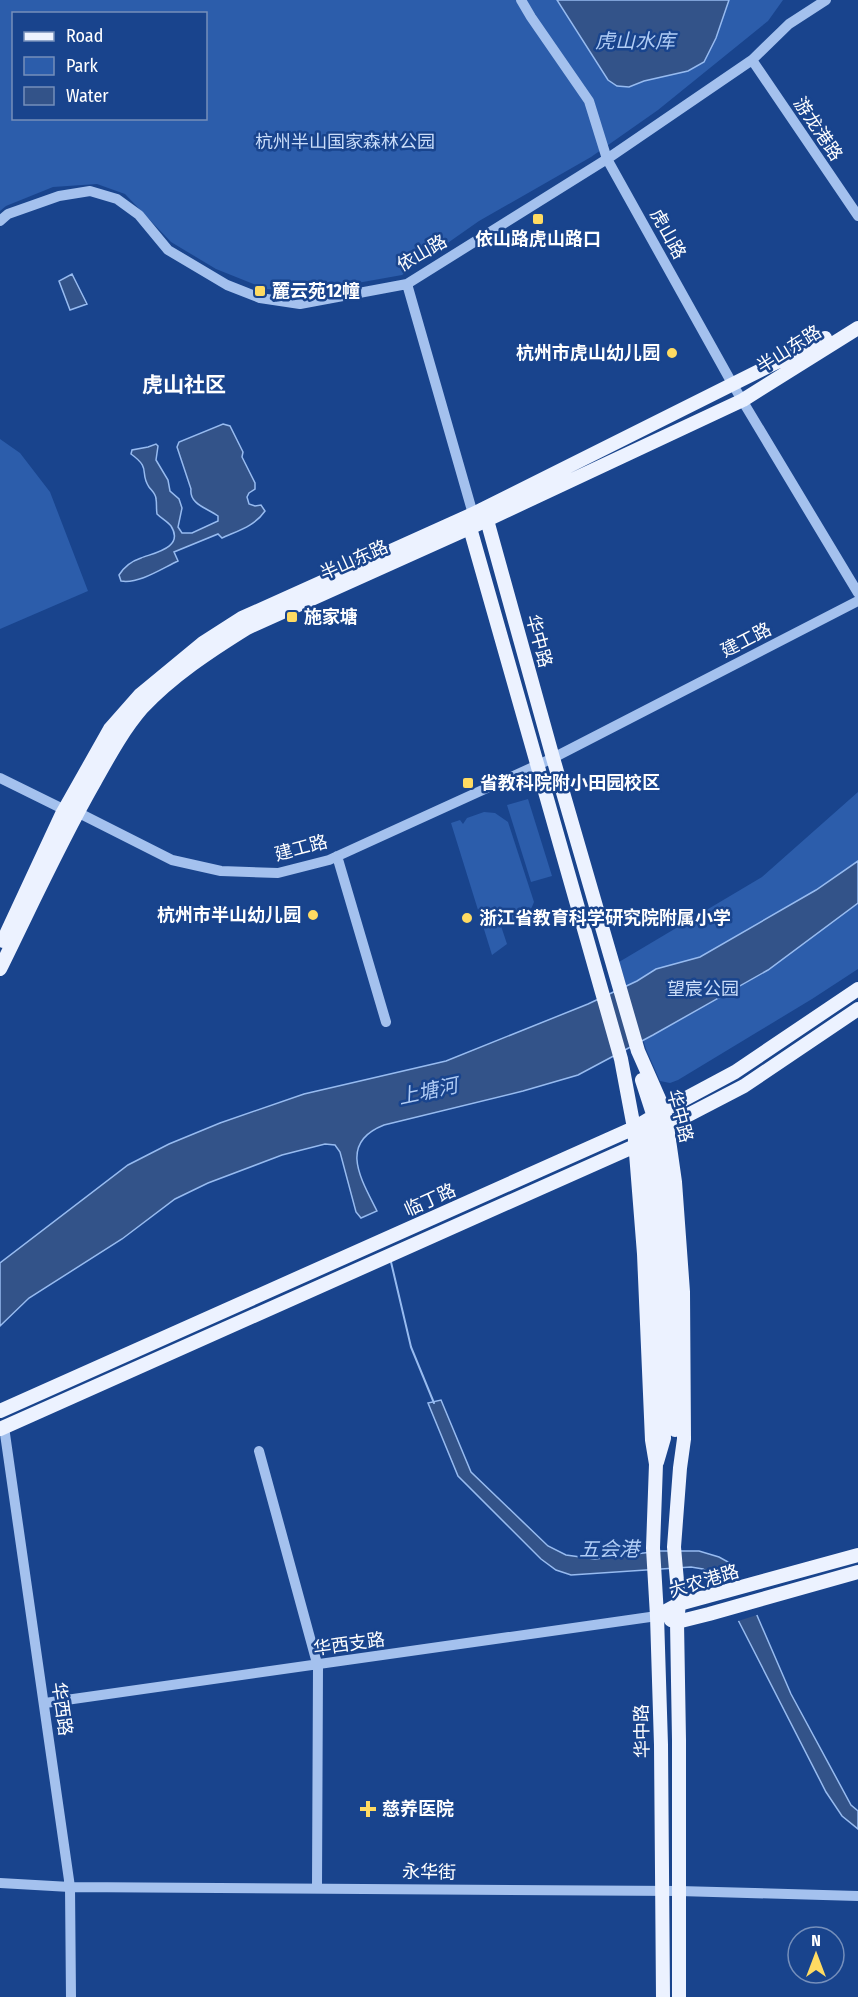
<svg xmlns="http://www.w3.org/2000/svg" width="858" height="1997" viewBox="0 0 858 1997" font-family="'Fira Sans Condensed','Noto Sans SC',sans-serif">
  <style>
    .green { fill: #2c5dab; fill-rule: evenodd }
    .water { fill: #335389; stroke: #97bbf0; stroke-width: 1.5 }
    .pier { fill: #19448d }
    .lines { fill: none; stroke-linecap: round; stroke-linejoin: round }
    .stream { stroke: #97bbf0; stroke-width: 2 }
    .minor { stroke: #a4c1ee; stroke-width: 10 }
    .major { stroke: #ecf2ff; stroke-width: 14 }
    .poi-dot { fill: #ffdb62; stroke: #19448d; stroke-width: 2 }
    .labels { text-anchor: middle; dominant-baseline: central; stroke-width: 5; stroke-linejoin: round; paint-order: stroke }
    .street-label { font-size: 18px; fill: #fff; stroke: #19448d }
    .park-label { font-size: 18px; fill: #caddfa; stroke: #19448d }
    .poi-label { font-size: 18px; font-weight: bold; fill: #fff; stroke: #19448d; text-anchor: start }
    .water-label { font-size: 20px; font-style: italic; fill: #b0ccf5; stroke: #19448d }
    .quarter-label { font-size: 21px; font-weight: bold; fill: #fff; stroke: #19448d }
  </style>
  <rect width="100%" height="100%" fill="#19448d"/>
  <path class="green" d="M0,0h783l-15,21 -110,89 -67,47 -112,64 -77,54 -95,17 -41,-3 -50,-20 -45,-27 -46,-48 -28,-10 -44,3 -47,19 -6,5zM14,14h192v104h-192z
    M0,439l20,14 30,39 38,99 -88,38z
    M858,792v177l-46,30 -134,81 -8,3 -10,-2 -14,-32 -27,-87 143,-85z
    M528,799l24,77 -21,6 -24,-77z
    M484,812l11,1 13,9 26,80c-6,17 -17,20 -33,24l6,18 -15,11 -41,-132 9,-3 3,4 4,-6z"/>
  <path class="water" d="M557,0h172l-13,38 -12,24 -16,9 -44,10 -15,6 -12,-1 -9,-6z
    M72,274l15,30 -17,6 -11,-29z
    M223,424l7,2 13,26 -1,5 13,26v6l-6,4 -2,4 2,7 6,2 6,-1 4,6c-10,15 -28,20 -43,27l-4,-4 -44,18 4,9c-17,8 -39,23 -57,20l-2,-6c5,-8 13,-14 22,-17 12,-5 44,-10 30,-32 -3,-4 -10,-8 -14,-12 -1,-6 0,-10 -1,-15 0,-5 -4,-8 -7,-12 -10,-15 3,-18 -18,-33l1,-4 16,-3 8,-3 2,2 -2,14 12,20 2,11 9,8 3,9 -4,19 4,6h10l26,-12v-5c-11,-8 -29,-12 -27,-27l-14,-42 2,-5z
    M858,861v42l-90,67 -115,65 -75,40 -55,16 -139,34c-46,18 -23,54 -7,86l-16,7 -5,-6 -16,-60 -5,-7 -10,-1 -43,11 -74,28 -33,16 -53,40 -93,59 -29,28v-63l128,-98 41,-21 51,-21 84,-29 142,-33 142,-57 49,-23 19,-12 44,-12 116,-67z
    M441,1400l30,72 77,74 18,9 29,4 65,-8h39l20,6 11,6 10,13 51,118 60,111 7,6v18l-16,-13 -16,-24 -91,-178 -23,-39 -9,-6 -12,-2 -120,8 -15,-5 -15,-11 -83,-83 -30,-73z"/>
  <path class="pier" d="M740,1570l20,44 -25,8 -24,-43z"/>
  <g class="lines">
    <path class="stream" d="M391,1262l20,85 23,56"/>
    <path class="minor" d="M521,0l10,17 58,84 18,58 126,226 125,208
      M752,60l106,156
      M0,221l8,-7 51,-18 31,-5 27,8 22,16 29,35 59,35 33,13 40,6 107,-20 200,-125 145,-99 37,-36 37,-24
      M407,284l66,230
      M0,778l65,32 12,2 95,48 49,11 57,2 51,-13 224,-102 305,-157
      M337,856l49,166
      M4,1427l66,460 1,110
      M259,1451l59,216 -1,220
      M45,1703l612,-87
      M0,1883l70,4 609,4 179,5"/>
    <path class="major" d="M3,941l59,-127 48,-85 30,-34 63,-52 39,-25 231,-104 352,-176
      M0,969c31,-63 60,-127 95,-188 14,-25 28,-51 47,-73 30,-32 68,-57 105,-80l231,-104 265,-124 115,-72
      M642,1080l12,37 8,39 7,79 6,195
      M647,1131l10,126 7,181 -7,24
      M0,1411l634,-283 30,-18 71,-38 123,-83
      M0,1429l635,-283 32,-20 77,-40 114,-77
      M657,1616l22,-12 179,-49
      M671,1620l6,2 32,-8 149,-42
      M663,1997l-2,-252 -4,-129 -4,-68 3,-84 -4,-24 -8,-186 -10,-126 -13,-69 -151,-531 3,-14 14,6 66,238 85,293 26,59 3,16 8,56 8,110 1,147 -4,29 -6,79 5,57 -2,18 2,118v257"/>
  </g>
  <g class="poi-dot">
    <rect x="532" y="213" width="12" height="12" rx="3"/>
    <rect x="254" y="285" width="12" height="12" rx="3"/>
    <circle cx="672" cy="353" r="6"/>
    <rect x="286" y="611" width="12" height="12" rx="3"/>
    <rect x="462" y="777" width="12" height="12" rx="3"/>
    <circle cx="313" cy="915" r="6"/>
    <circle cx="467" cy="918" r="6"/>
    <path d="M365 1800h6v6h6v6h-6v6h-6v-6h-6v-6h6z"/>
  </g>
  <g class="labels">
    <g class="street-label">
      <text transform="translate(818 129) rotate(56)">游龙港路</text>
      <text transform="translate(668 234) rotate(61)">虎山路</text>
      <text transform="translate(422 253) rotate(-30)">依山路</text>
      <text transform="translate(789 349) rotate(-32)">半山东路</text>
      <text transform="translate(354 560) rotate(-24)">半山东路</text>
      <text transform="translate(746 640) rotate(-27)">建工路</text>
      <text transform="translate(539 641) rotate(75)">华中路</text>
      <text transform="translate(301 848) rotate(-15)">建工路</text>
      <text transform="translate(680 1116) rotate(75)">华中路</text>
      <text transform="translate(430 1200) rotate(-24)">临丁路</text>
      <text transform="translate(704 1581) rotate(-17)">大农港路</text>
      <text transform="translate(349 1644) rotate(-8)">华西支路</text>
      <text transform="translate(62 1709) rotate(82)">华西路</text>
      <text transform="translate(642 1731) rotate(-91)">华中路</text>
      <text transform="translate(429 1872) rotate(1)">永华街</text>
    </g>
    <g class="park-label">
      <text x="345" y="142">杭州半山国家森林公园</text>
      <text x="703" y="989">望宸公园</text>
    </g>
    <g class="poi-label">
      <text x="538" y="239" text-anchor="middle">依山路虎山路口</text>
      <text x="272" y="291">麓云苑12幢</text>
      <text x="660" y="353" text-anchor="end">杭州市虎山幼儿园</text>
      <text x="304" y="617">施家塘</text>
      <text x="480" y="783">省教科院附小田园校区</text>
      <text x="301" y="915" text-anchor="end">杭州市半山幼儿园</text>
      <text x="479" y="918">浙江省教育科学研究院附属小学</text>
      <text x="382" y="1809">慈养医院</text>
    </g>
    <g class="water-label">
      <text x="635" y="41">虎山水库</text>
      <text transform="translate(428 1091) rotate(-12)">上塘河</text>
      <text x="609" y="1549">五会港</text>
    </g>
    <g class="quarter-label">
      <text x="184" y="385">虎山社区</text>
    </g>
  </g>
  <rect x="12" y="12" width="195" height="108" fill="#19448d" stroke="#758fbb" stroke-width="1.5"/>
  <rect x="24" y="32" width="30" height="9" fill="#ecf2ff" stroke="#758fbb" stroke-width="1.5"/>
  <text x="66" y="42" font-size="18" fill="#ffffff">Road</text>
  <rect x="24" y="57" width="30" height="18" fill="#2c5dab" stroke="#758fbb" stroke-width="1.5"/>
  <text x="66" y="72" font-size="18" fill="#ffffff">Park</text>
  <rect x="24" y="87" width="30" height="18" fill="#335389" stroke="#758fbb" stroke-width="1.5"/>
  <text x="66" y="102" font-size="18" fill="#ffffff">Water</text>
  <g transform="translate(816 1955)"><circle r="28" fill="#19448d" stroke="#758fbb" stroke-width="1.5"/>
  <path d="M0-4.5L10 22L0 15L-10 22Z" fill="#ffdb62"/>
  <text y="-9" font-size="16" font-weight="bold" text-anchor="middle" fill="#ffffff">N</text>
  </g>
</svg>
